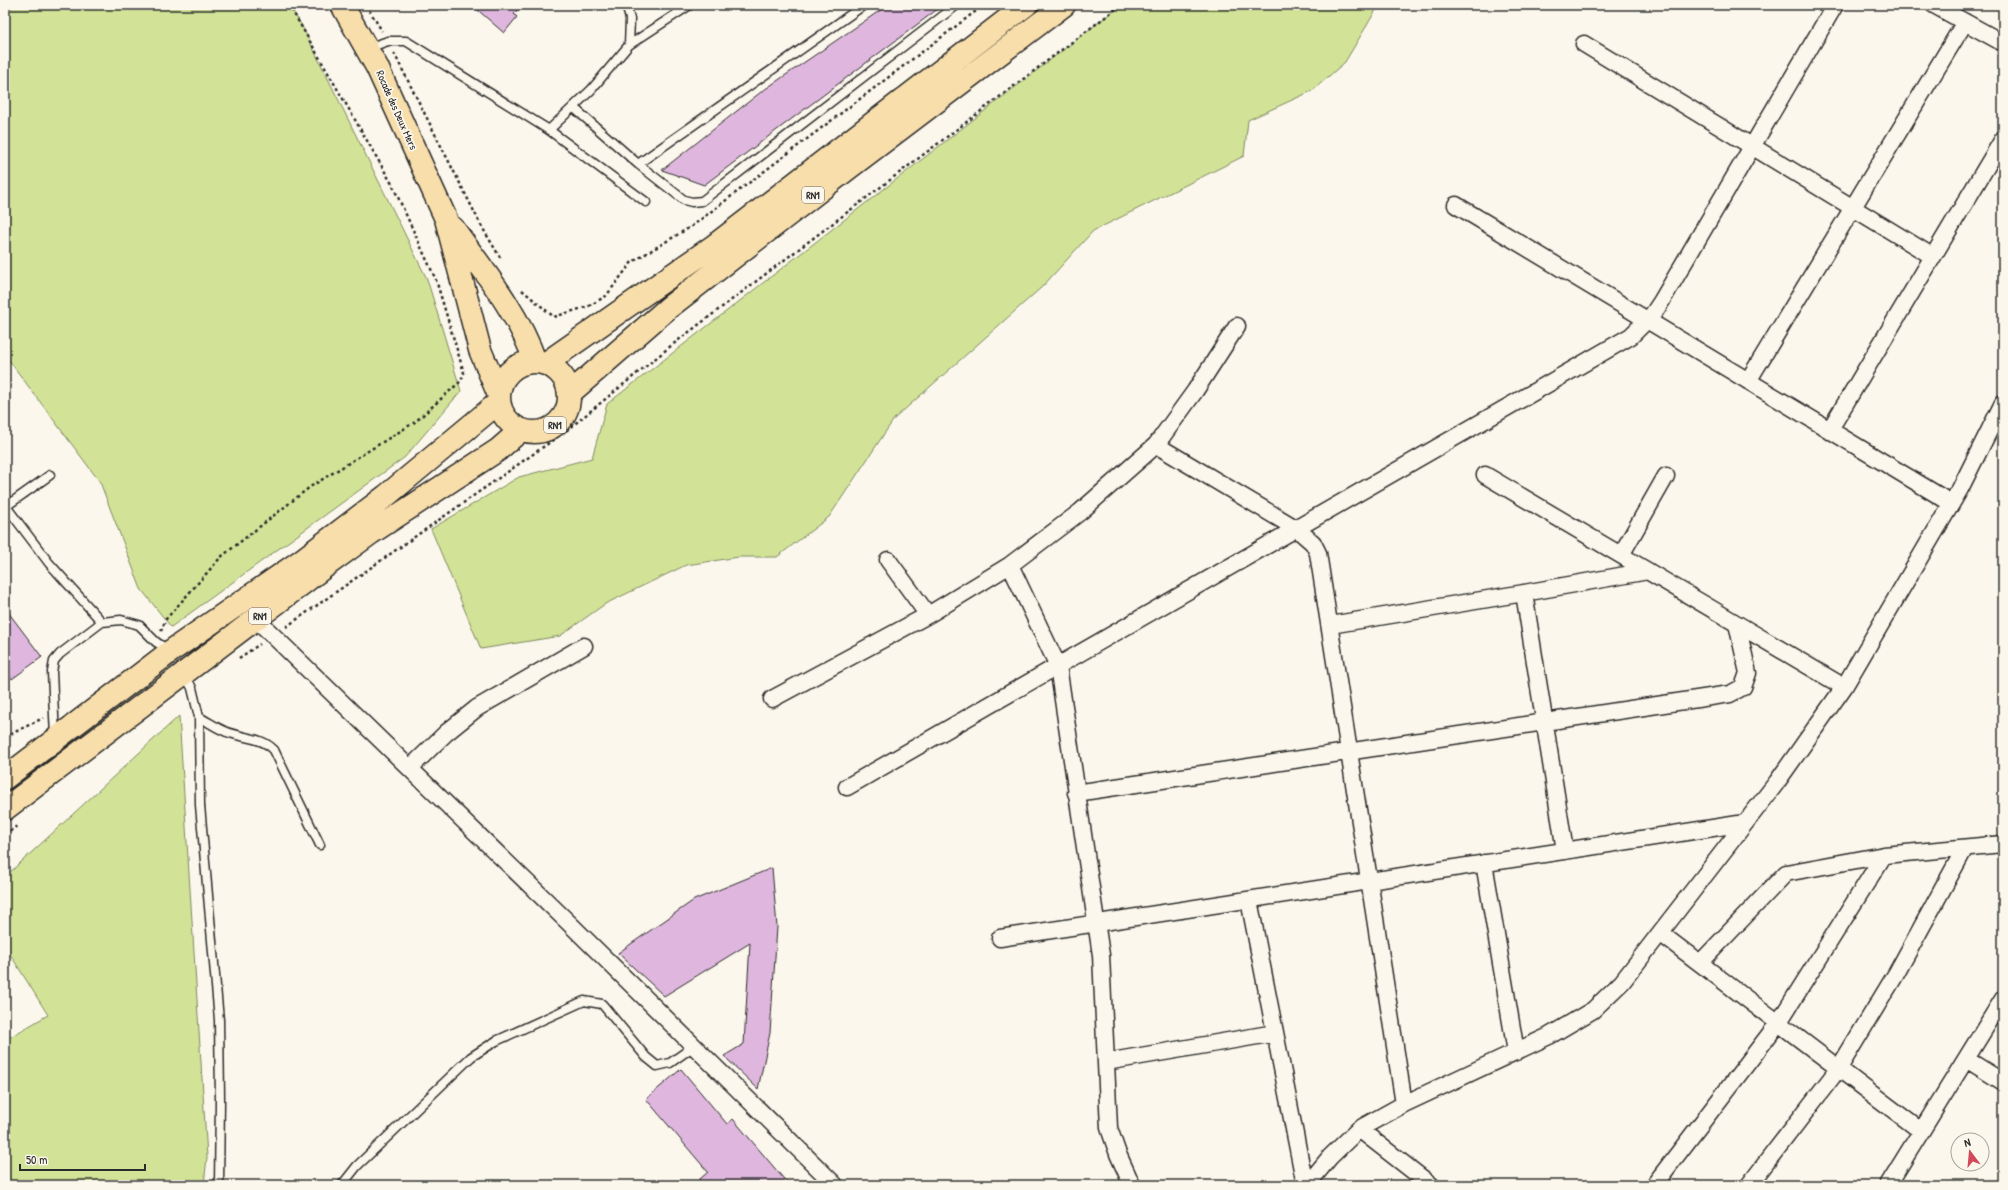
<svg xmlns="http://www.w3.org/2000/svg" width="2008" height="1190" viewBox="0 0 2008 1190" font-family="'Patrick Hand',sans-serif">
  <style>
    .green { fill: #d2e397; stroke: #7e8761 }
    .building { fill: #dfb7de; stroke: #2b2b2b }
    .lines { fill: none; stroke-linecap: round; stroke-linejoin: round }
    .lane-casing { stroke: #2b2b2b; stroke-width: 11 }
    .street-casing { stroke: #2b2b2b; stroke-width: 19 }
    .highway-casing { stroke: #2b2b2b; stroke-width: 25 }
    .path { stroke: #2b2b2b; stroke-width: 2.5; stroke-dasharray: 3 3; stroke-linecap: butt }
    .lane { stroke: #fbf7ec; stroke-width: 8 }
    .street { stroke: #fbf7ec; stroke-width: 16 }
    .highway { stroke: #f8deab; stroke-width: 22 }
    .labels { text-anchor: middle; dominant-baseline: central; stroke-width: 3.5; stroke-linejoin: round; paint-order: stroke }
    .shield { fill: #fbf7ec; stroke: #696865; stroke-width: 1 }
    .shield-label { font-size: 10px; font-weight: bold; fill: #2b2b2b }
    .street-label { font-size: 11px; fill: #2b2b2b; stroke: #fbf7ec }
  </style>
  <rect width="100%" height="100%" fill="#fbf7ec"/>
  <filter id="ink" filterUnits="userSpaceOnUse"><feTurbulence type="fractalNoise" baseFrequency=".025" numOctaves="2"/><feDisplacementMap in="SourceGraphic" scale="8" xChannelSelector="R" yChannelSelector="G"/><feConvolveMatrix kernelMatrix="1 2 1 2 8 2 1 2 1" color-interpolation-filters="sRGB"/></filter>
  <g filter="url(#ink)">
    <path class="green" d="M5,5h284l13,21 125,253 34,112 -56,66 -234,170 -30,-38 -41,-107 -95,-127z
      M1121,5h258l-34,57 -33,29 -64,29 -4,36 -151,75 -50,55 -149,133 -65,98 -52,40h-38l-53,8 -81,39 -45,32 -79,13 -50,-120 88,-52 73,-19 15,-54z
      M179,716l28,441 -3,28h-199v-145l43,-25 -43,-69v-69z"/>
    <path class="building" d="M472,5h50l-8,9 3,3 -13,16z
      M888,5h55l-239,180 -42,-15 99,-78z
      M5,608l37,49 -30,22 -7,-9z
      M772,868l5,59 -7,106 -12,56 -34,-33 20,-12 6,-101 -86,53 -46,-43 76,-53z
      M681,1069l46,55 6,-5 56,66h-96l15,-13 -62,-73z"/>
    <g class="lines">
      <g class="lane-casing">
        <path id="lane" d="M629,45l61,-40
          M368,48l20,-7h18l143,89 97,72
          M573,107l65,57 226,-159
          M549,130l42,-40 38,-45 1,-26 -4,-14
          M638,164l46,36 8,2 10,-1 255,-196
          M5,505l44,58 53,59
          M5,507l45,-32
          M184,673l8,15 7,29 1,88 19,215 1,80 -1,85
          M199,717c10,5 20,13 31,16 15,5 33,5 44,17l46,95
          M55,737l-3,-65 2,-11 6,-7 42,-32 19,-2 18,5 17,17 14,9
          M342,1185l15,-19 114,-109 25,-16 88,-40 18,3 44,53 11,9 13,-3 24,-17"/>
      </g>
      <g class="street-casing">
        <path id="street" d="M1934,5l69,38
          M1584,44l348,212
          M1456,205l495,298
          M1748,381l217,-359
          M1829,431l174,-292
          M1156,445l141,84 16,14 5,10 86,551
          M1485,475l359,212
          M1621,555l45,-79
          M888,560l40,55
          M1010,565l48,101 43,289 8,173 9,26 14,31
          M1524,593l41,258
          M256,619l314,305 265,261
          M1330,625l194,-32 124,-22
          M772,699l156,-84 82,-50 70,-53 76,-67 39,-54 42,-65
          M410,768l36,-35 31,-25 107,-62
          M847,787l784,-451 22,-22 8,-12 174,-297
          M1076,793l654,-99 13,-7 5,-14 -11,-49
          M1484,863l32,189
          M1249,900l56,285
          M1660,933l261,198
          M1000,938l745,-115
          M1700,963l86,-90 98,-18 119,-11
          M1966,1059l37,23
          M1106,1062l169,-29
          M1359,1129l72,56
          M1307,1185l23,-28 29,-28 45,-25 145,-68 44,-26 29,-28 155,-200 67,-95 116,-198 43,-86
          M1654,1185l125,-163 105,-167
          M1749,1185l90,-117 57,-94 69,-126
          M1888,1185l115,-186"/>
      </g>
      <g class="highway-casing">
        <path id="highway" d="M342,5l35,62 69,152 34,131 18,43
          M453,228c30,42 65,84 82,133
          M499 397a35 35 0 1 1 70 0a35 35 0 1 1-70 0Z
          M546,363l169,-118 311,-240
          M569,394l99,-86 182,-141 214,-162
          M5,778l166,-127 131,-91 84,-64 113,-94
          M5,809l322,-244 44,-32 127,-83 23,-20"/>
      </g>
      <path class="path" d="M366,5l16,26
        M394,53l88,174 19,32
        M522,290l32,27 35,-11 17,-10 26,-34 60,-36 292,-221
        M286,627l280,-196 106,-86 449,-340
        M161,631l5,-12 55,-62 89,-70 105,-65 46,-41 3,-8 -28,-93 -44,-96 -103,-179
        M239,658l21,-14
        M5,737l38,-19
        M5,835l12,-9"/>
      <use href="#lane" class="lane"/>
      <use href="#street" class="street"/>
      <use href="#highway" class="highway"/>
    </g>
  </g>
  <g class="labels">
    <g class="shield">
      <rect x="802" y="187" width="22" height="16" rx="3"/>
      <rect x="544" y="417" width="22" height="16" rx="3"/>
      <rect x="249" y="608" width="22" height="16" rx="3"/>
    </g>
    <g class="shield-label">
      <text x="813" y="195">RN1</text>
      <text x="555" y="425">RN1</text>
      <text x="260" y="616">RN1</text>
    </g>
    <g class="street-label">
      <text transform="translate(397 110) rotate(66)">Rocade des Deux Mers</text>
    </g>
  </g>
  <rect width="2008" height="1190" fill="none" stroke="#fbf7ec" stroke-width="20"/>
  <rect x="10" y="10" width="1988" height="1170" fill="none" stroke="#2b2b2b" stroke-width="1.5" filter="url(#ink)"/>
  <g transform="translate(1970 1152) rotate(344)"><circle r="19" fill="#fbf7ec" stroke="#a8a59f"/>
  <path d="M0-3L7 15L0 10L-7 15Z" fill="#d1495b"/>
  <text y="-6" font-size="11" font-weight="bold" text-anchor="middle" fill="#2b2b2b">N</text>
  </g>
  <path d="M20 1164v6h125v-6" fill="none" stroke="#2b2b2b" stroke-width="2"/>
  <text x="26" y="1164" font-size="12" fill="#2b2b2b" stroke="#fbf7ec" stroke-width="3" paint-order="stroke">50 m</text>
</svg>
